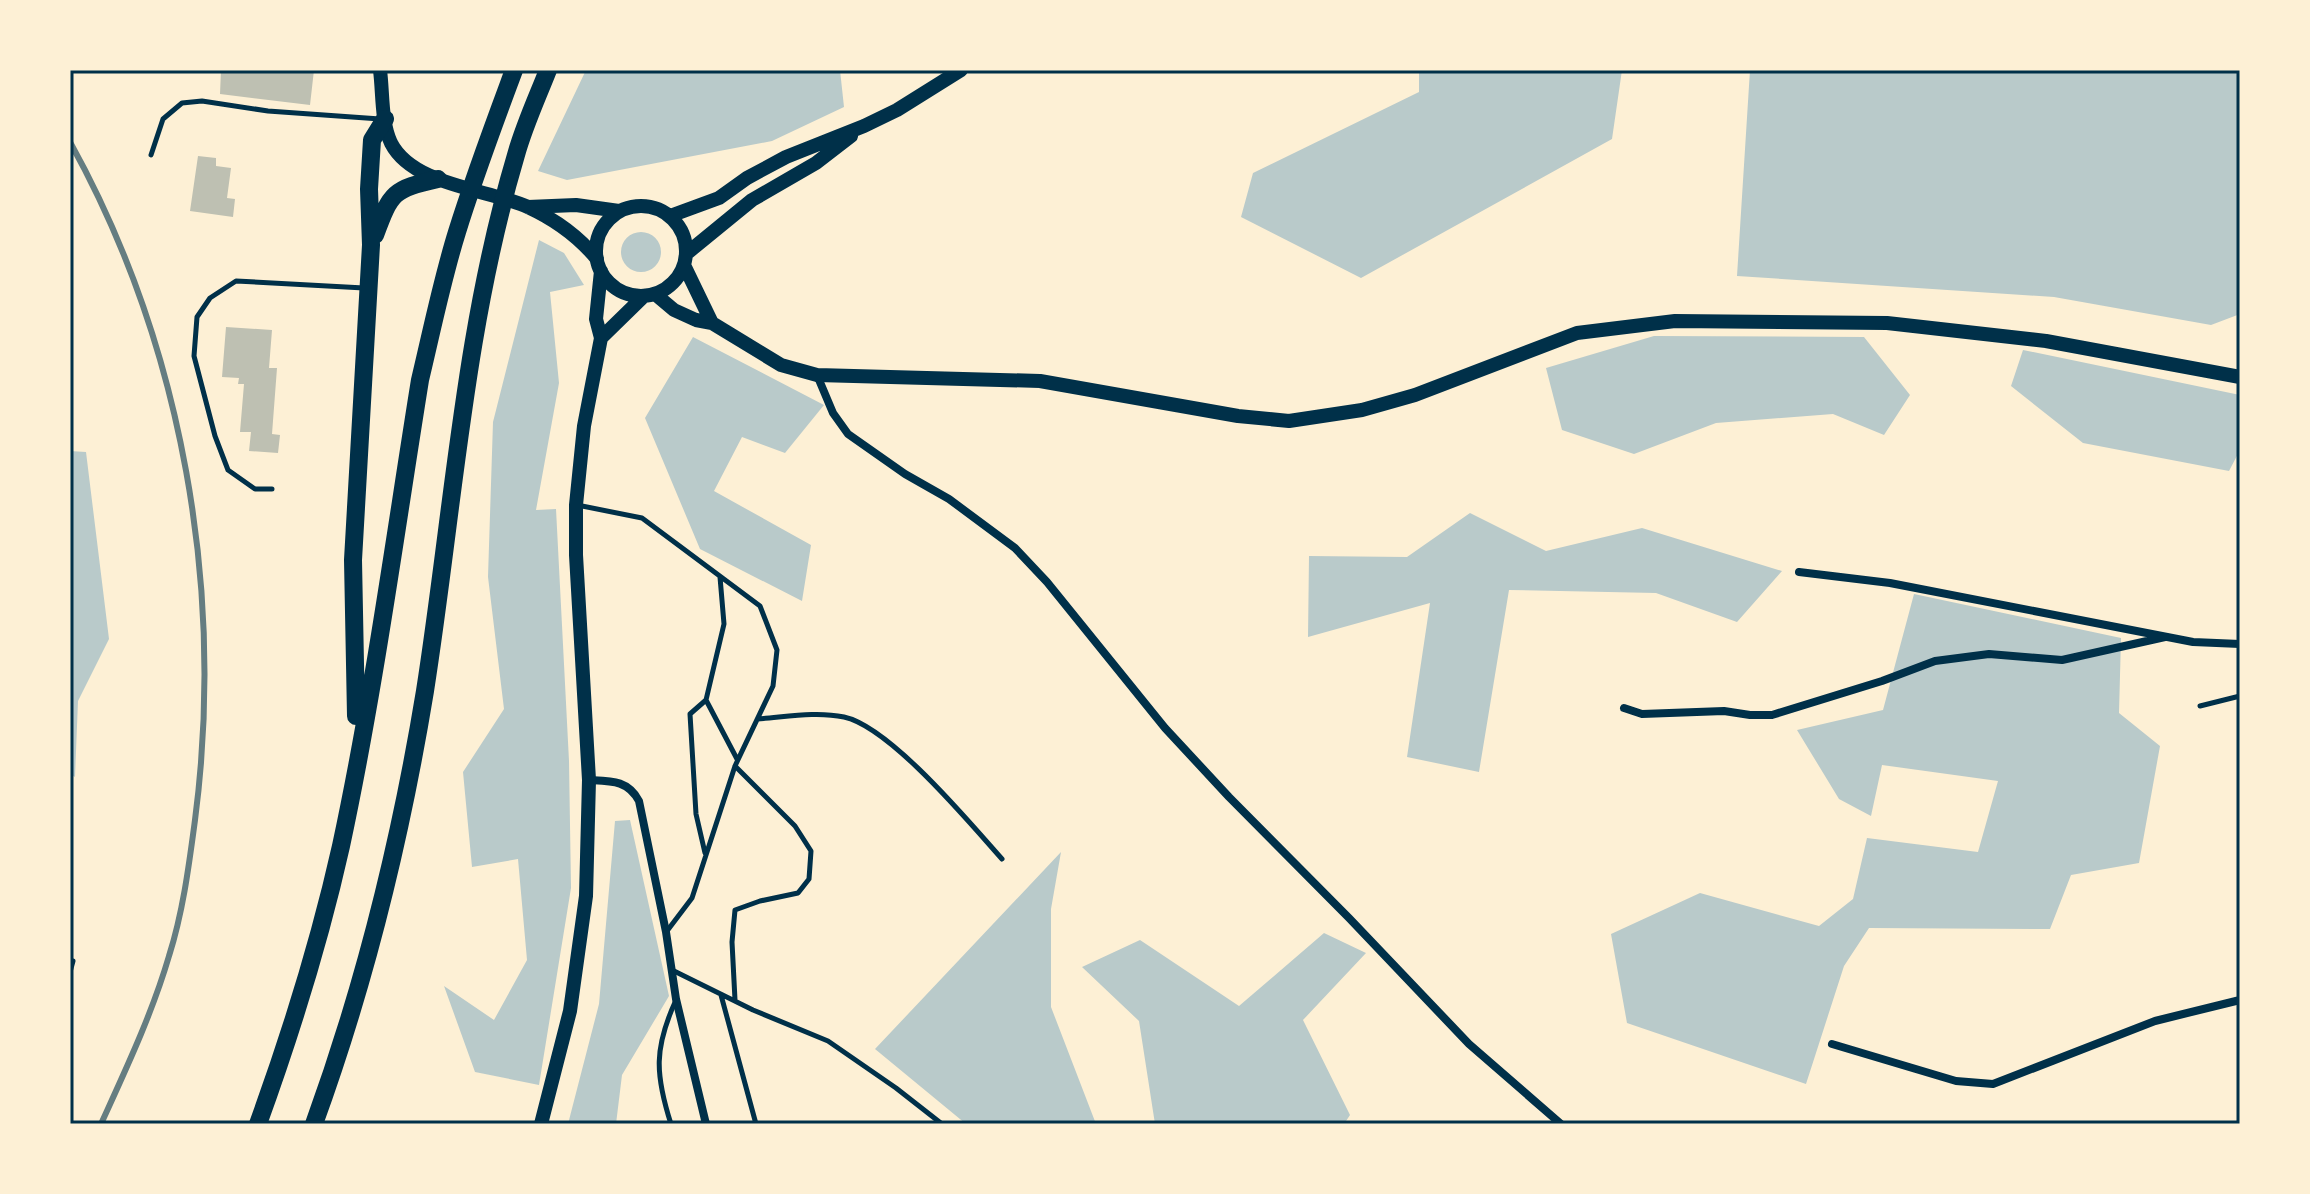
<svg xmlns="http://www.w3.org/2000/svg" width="2310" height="1194" viewBox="0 0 2310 1194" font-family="Overpass,sans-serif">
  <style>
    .green { fill: #b9caca }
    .building { fill: #bec0b2 }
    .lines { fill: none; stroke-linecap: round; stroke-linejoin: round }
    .service { stroke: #003049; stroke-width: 5 }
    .minor { stroke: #003049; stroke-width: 8 }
    .tertiary { stroke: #003049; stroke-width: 14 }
    .trunk { stroke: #003049; stroke-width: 18 }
    .rail { stroke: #657d81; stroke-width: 6 }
    .neatline { fill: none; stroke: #003049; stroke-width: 3 }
  </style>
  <rect width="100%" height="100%" fill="#fdf0d5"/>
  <path class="green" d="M586,70h254l4,37 -72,34 -205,39 -29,-9z
    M1419,70h203l-10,69 -251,139 -120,-61 12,-44 166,-81z
    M1750,70h490v244l-29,11 -157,-28 -317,-21z
    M621 252a20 20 0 1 1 40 0a20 20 0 1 1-40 0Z
    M539,240l25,13 20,32 -34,7 9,91 -23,127 20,-1 13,252 2,127 -32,197 -64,-13 -31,-86 50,34 33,-60 -9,-101 -46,8 -9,-95 41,-63 -16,-132 5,-155z
    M1654,336l210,1 46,58 -26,40 -51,-21 -117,9 -82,31 -72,-24 -16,-62z
    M693,337l131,68 -39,48 -43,-16 -28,54 97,54 -9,56 -102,-52 -55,-131z
    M2023,350l217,45v55l-11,21 -146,-28 -72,-57z
    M70,451l16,1 23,187 -31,62 -3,76 -5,-3z
    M1470,513l76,38 96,-23 140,43 -45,51 -81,-29 -147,-3 -30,182 -72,-15 23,-154 -122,34 1,-81 98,1z
    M1914,594l207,44 -2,75 41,33 -21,117 -68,12 -21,54 -181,-1 -25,38 -38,118 -179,-61 -16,-89 89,-41 119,33 34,-27 14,-61 111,14 20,-71 -116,-16 -11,51 -32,-17 -42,-69 86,-20z
    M630,820l39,176 -47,79 -6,49h-48l31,-120 16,-183z
    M1061,852l-10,57v98l45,117h-130l-91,-75z
    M1324,933l42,20 -63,67 47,95 -6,9h-189l-16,-103 -57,-54 58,-27 99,66z"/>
  <path class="building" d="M221,70h93l-4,35 -90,-11z
    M198,156l18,2v8l15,2 -4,30 8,1 -2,18 -43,-6z
    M226,327l46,3 -3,38h8l-5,66 8,1 -2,18 -29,-2 2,-19h-11l4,-48h-6l1,-6 -17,-1z"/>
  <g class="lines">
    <path class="service" d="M151,155l12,-36 19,-16 20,-2 66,10 112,8
      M272,489h-17l-27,-19 -13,-34 -21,-80 3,-39 13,-19 26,-17 128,7
      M577,505l65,13 118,88 17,44 -4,36 -38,80 -43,132 -25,33
      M706,700l31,59
      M2200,706l40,-10
      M758,719c28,-2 58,-8 86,-2 46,10 125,105 158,142
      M735,766l60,60 16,25 -2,28 -11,14 -38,8 -25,9 -3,32 3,58
      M705,853l-9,-39 -6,-100 16,-14 18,-76 -4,-47
      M672,970l81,40 75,31 68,47 46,36
      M70,972l3,-11
      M721,995l35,129
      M671,1124c-16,-50 -17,-76 5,-124"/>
    <path class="minor" d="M817,375l16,38 15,21 57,40 44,25 66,49 32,34 118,146 64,69 120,121 120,126 92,80
      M1799,572l91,11 303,59 47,2
      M1624,708l18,6 82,-3 26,4h22l110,-34 53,-20 54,-7 73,6 103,-23
      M589,780c22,1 39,0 50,21l27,131 10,67 30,125
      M1832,1044l124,37 37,3 162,-63 85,-21"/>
    <path class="tertiary" d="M380,70c3,23 1,52 11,73 22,43 97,46 137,64 26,12 51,30 69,52
      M596 251a45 45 0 1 1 90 0a45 45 0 1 1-90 0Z
      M528,207l48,-2 43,6
      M670,216l49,-18 28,-20 39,-21 78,-31 33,-16 64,-40
      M686,254l66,-54 64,-37 35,-27
      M684,265l28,58
      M655,294l19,16 22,10 16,3 69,42 36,10 223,6 198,35 51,5 73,-11 53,-15 162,-62 98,-12 212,2 159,18 194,36
      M601,338l43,-42
      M541,1124l29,-113 16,-115 3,-116 -13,-225v-50l8,-79 17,-88 -5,-19 5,-48"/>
    <path class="trunk" d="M375,235c16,-43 18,-46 63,-56
      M356,716l-3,-156 18,-315 -2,-56 3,-49 13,-21
      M258,1124c33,-91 62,-184 83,-278 33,-154 54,-311 79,-466 12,-50 22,-100 37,-148 17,-55 37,-108 57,-162
      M314,1124c51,-140 87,-287 111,-433 28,-179 39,-362 91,-536 8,-29 21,-57 32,-85"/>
    <path class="rail" d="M70,142c113,204 155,448 125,678 -6,45 -12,92 -26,136 -17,58 -43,113 -68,168"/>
  </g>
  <rect width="2310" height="1194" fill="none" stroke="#fdf0d5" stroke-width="144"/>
  <rect x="72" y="72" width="2166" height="1050" class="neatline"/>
</svg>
